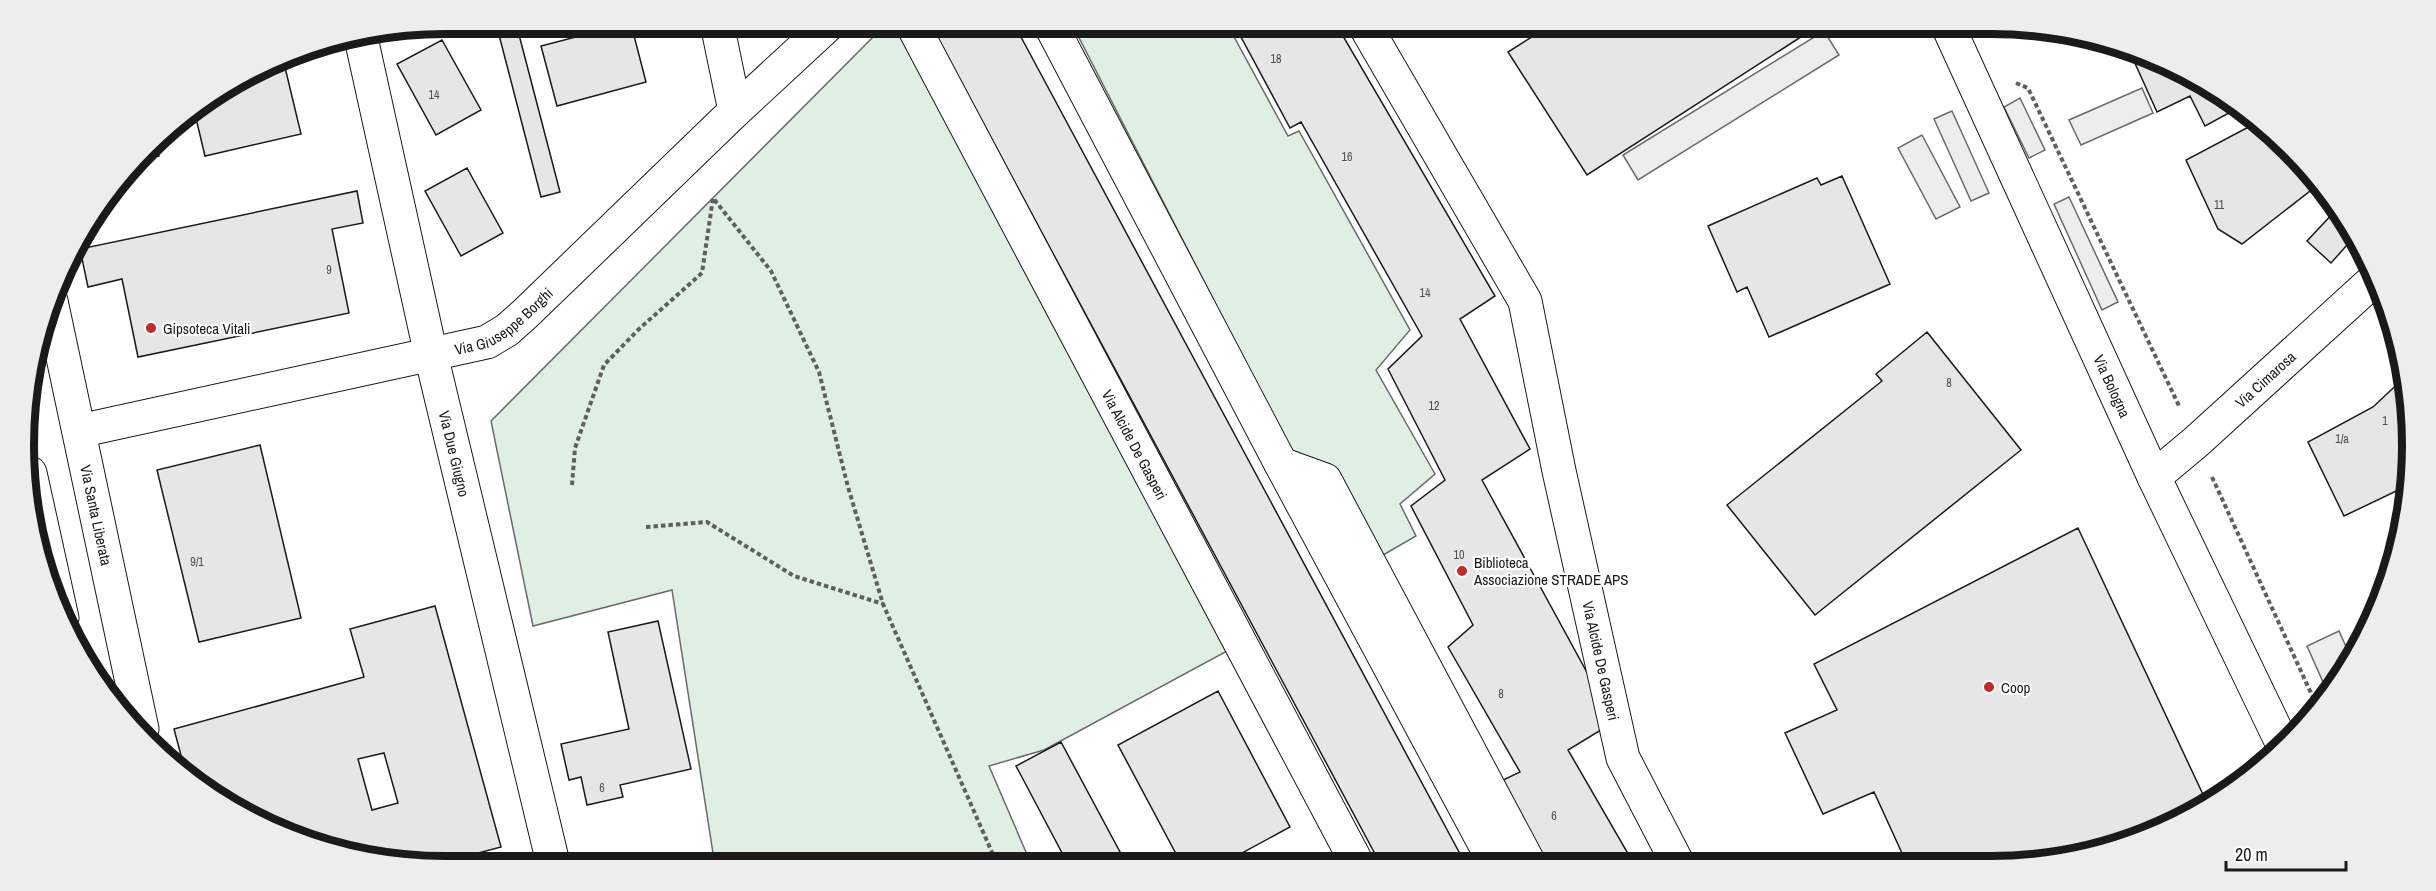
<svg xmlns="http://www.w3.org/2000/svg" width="2436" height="891" viewBox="0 0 2436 891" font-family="'Archivo Narrow',sans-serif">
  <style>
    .green { fill: #e0efe3; stroke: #6a6a6a; stroke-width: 1.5 }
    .parking { fill: #ededed; stroke: #6a6a6a; stroke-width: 1.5 }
    .building { fill: #e6e6e6; stroke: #1a1a1a; stroke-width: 1.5; fill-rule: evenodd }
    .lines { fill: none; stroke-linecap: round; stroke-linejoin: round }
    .street-casing { stroke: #1a1a1a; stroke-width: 35 }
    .secondary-casing { stroke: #1a1a1a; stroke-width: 35 }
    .path { stroke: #5f5f5f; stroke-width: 4; stroke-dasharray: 4.5 3; stroke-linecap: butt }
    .street { stroke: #fff; stroke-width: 33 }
    .secondary { stroke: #fff; stroke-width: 33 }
    .poi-dot { fill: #c62828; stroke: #fff; stroke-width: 2 }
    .labels { text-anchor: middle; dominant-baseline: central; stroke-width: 4.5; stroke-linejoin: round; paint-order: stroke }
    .number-label { font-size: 12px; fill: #4d4d4d }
    .street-label { font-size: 15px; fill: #1a1a1a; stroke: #fff }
    .poi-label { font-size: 15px; fill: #1a1a1a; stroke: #fff; text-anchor: start }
    .rim { fill: none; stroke: #1a1a1a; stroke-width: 8 }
  </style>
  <rect width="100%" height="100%" fill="#fff"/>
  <path class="green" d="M886,24h15l328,626 -185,100 -55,16 43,100h-317l-43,-276 -139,36 -42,-205z
    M1072,24h155l61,112 11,-5 111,199 -34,40 59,104 -35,30 16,32 -38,22 -85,-103z"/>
  <path class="parking" d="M1824,31l15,24 -201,125 -15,-25z
    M2142,88l11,25 -72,32 -12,-25z
    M2020,98l25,52 -16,8 -25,-51z
    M1952,111l37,82 -18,8 -37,-82z
    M1922,135l38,72 -24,12 -38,-71z
    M2069,197l49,105 -16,8 -48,-106z
    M2339,631l13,29 -25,31 -20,-45z"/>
  <path class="building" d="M626,24h5l15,58 -89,24 -16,-60z
    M930,24h84l452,841h-85z
    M1234,24h102l159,272 -35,23 70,130 -48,31 132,242 -46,28 66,114h-87l-48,-82 21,-10 -72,-125 25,-22 -62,-119 34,-26 -57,-111 34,-33 -121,-214 -11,6z
    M1552,24h269l-234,151 -79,-123z
    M517,27l43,165 -19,5 -43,-166z
    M442,40l39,70 -45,25 -39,-71z
    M2129,50l48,18 63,39 -35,19 -15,-30 -33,16z
    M283,59l18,75 -96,22 -11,-46 41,-30z
    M2258,122l50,46 11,16 -77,60 -24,-15 -32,-69z
    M156,143l3,13 -17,4z
    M467,168l36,65 -42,23 -36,-65z
    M1842,176l48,108 -121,53 -22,-50 -10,5 -29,-66 109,-48 4,7z
    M357,191l6,32 -31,6 17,84 -211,44 -16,-78 -34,8 -8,-38z
    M2337,209l19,26 -25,28 -24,-22z
    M1927,332l94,118 -206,165 -88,-110 155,-124 -6,-7z
    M2405,377l3,14 3,82 -2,12 -65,31 -36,-74 65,-35z
    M260,445l41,173 -102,24 -42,-172z
    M2078,528l129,275 -30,21 -131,39 -139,1 -33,-72 -51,22 -38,-81 52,-23 -23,-46z
    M435,606l66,241 -68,18 -97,-12 -77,-30 -72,-45 -13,-49 190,-52 -14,-48zM384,753l14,50 -26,7 -14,-51z
    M658,621l33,148 -71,16 3,12 -36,8 -6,-28 -12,3 -8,-36 68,-15 -21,-97z
    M1218,691l72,136 -70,38h-38l-64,-120z
    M1061,742l66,123 -58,1 -53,-100z"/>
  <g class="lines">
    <g class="street-casing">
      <g id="street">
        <path d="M717,24l18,87"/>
        <path id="s1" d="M912,24l446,841"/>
        <path d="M1050,24l231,440"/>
        <path id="s2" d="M1364,24l161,277 34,170 64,287 55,106"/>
        <path id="s3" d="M361,38l70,317 123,512"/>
        <path id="s4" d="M79,431l408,-89 20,-12 18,-16 210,-203 94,-87"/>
        <path id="s5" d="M2154,477l42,-35 179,-163"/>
        <path d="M1496,865l-215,-401 44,16 205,385"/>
      </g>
    </g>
    <g class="secondary-casing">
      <g id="secondary">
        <path id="s6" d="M1947,24l207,453 129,268"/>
        <path id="s7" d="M51,301l91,428"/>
        <path d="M30,473l32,145"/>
      </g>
    </g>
    <path class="path" d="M2016,83l12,5 152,320
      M2212,477l104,227
      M572,485l3,-37 29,-83 35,-36 63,-56 11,-75 58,73 48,101 29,115 35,117 115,262
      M646,527l61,-5 87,54 89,28"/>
    <use href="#street" class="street"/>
    <use href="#secondary" class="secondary"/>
  </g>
  <g class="poi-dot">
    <circle cx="151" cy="328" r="6"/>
    <circle cx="1462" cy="571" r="6"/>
    <circle cx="1989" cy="687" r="6"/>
  </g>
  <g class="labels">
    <g class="number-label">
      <text x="1276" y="59">18</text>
      <text x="434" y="95">14</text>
      <text x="1347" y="157">16</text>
      <text x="2219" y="205">11</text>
      <text x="329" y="270">9</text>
      <text x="1425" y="293">14</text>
      <text x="1949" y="383">8</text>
      <text x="1434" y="406">12</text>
      <text x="2385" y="421">1</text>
      <text x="2342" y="439">1/a</text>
      <text x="1459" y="555">10</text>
      <text x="197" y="562">9/1</text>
      <text x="1501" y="694">8</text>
      <text x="602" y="788">6</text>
      <text x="1554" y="816">6</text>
    </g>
    <g class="street-label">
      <text stroke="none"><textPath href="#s4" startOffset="442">Via Giuseppe Borghi</textPath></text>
      <text stroke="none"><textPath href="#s5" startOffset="148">Via Cimarosa</textPath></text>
      <text stroke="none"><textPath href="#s6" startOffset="398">Via Bologna</textPath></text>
      <text stroke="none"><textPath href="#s1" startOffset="476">Via Alcide De Gasperi</textPath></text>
      <text stroke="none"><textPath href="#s3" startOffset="426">Via Due Giugno</textPath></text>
      <text stroke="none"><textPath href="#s7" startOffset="219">Via Santa Liberata</textPath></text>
      <text stroke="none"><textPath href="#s2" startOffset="688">Via Alcide De Gasperi</textPath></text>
    </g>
    <g class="poi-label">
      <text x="163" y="328">Gipsoteca Vitali</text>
      <text x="1474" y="562">Biblioteca<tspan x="1474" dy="17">Associazione STRADE APS</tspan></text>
      <text x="2001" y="687">Coop</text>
    </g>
  </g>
  <path d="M0 0H2436V891H0ZM445 34H1991A411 411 0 0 1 2402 445V445A411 411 0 0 1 1991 856H445A411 411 0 0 1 34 445V445A411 411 0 0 1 445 34Z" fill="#ededed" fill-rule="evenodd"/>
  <path class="rim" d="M445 34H1991A411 411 0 0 1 2402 445V445A411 411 0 0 1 1991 856H445A411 411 0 0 1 34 445V445A411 411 0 0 1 445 34Z"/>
  <path d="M2226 861v9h120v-9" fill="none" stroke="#1a1a1a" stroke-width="3"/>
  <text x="2235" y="861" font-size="18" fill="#1a1a1a" stroke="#ffffff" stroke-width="4.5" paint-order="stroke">20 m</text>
</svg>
